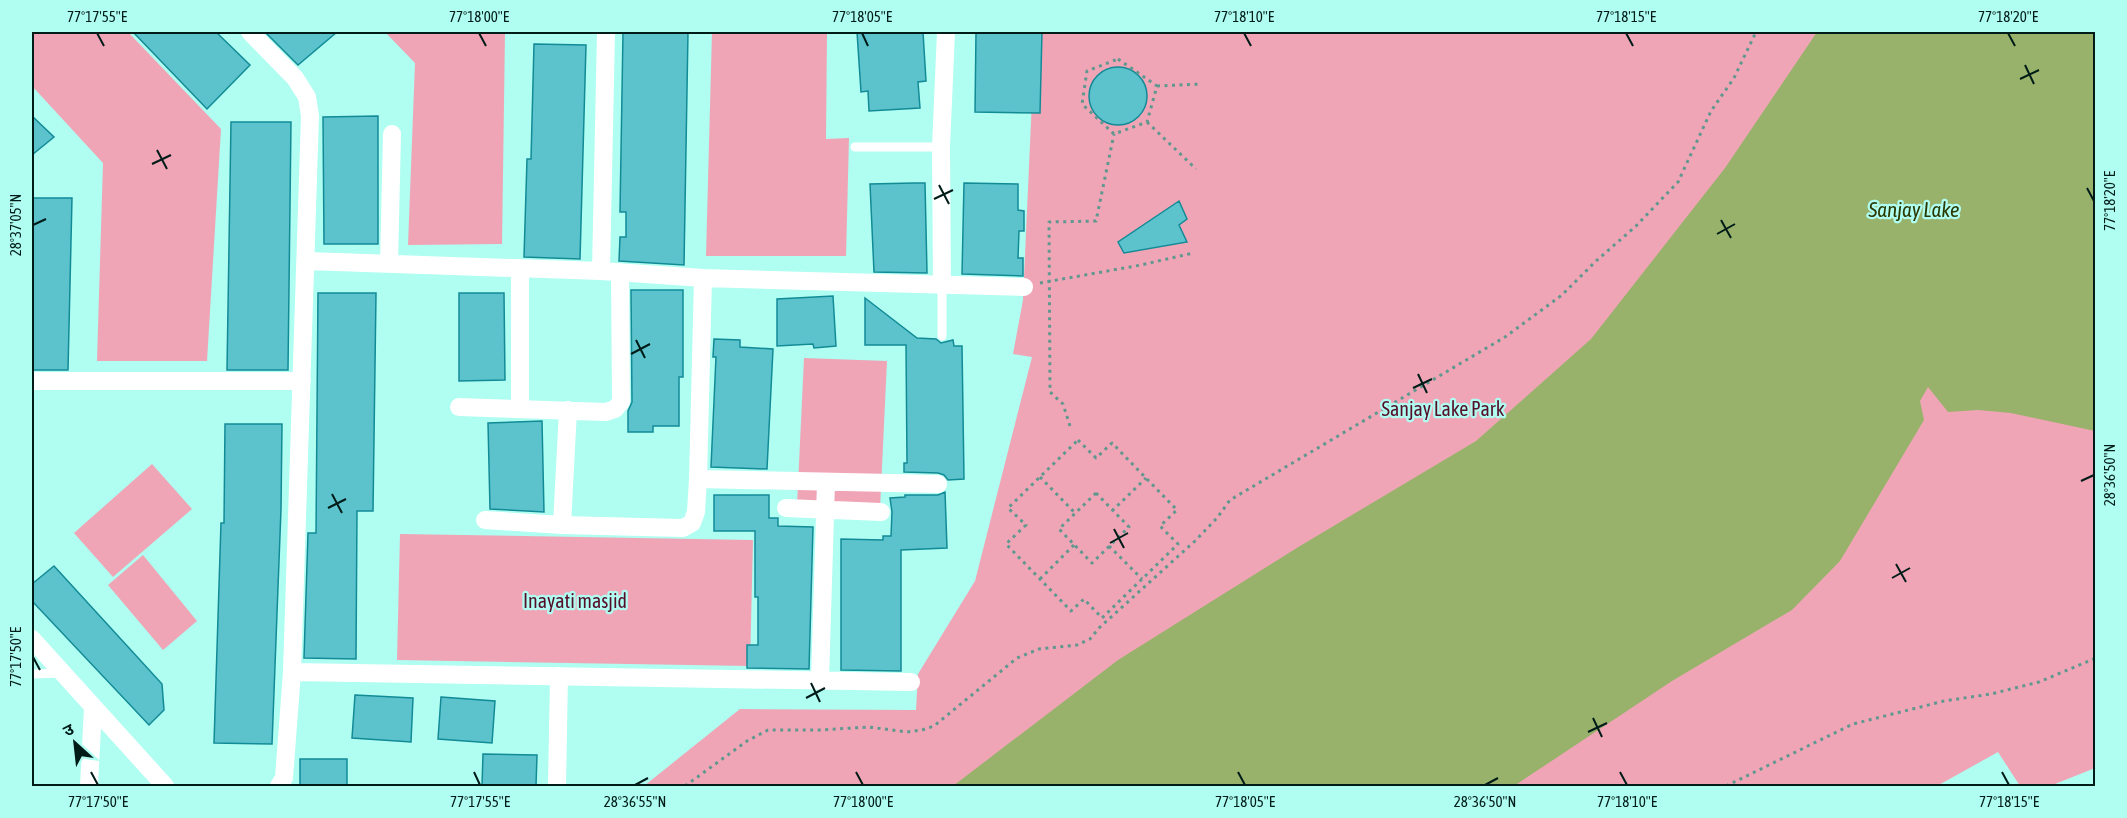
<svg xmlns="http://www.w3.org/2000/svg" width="2127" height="818" viewBox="0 0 2127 818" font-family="'Asap Condensed','Noto Sans Devanagari',sans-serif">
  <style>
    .green { fill: #f0a5b6 }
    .water { fill: #99b26b }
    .building { fill: #5cc3cd; stroke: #128b96; stroke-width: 1.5 }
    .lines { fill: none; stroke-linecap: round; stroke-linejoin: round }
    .path { stroke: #60978f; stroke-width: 3; stroke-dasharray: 3 4.5; stroke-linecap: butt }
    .lane { stroke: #fff; stroke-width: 9 }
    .street { stroke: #fff; stroke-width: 18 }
    .ticks { fill: none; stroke: #001c19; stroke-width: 2 }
    .labels { text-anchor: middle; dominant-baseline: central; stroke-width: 4.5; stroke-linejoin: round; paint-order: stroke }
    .park-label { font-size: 20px; fill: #550e28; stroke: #b0fdf1 }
    .water-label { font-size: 21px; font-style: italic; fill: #2a3902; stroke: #b0fdf1 }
    .neatline { fill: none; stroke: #001c19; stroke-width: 2 }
    .ticks-label { font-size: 15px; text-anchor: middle; fill: #001c19 }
  </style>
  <rect width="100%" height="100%" fill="#b0fdf1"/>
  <path class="green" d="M32,32h96l93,97 -14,232h-110l6,-198 -71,-77z
    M385,32h120l-3,212 -94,1 7,-182z
    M712,32h115l-1,107 23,-1 -3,118h-140z
    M1035,32h1060v736l-45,18h-30l-22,-34 -61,34h-1293l96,-77 176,1 2,-36 57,-93 57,-224 -19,-3 10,-54z
    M804,358l83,3 -7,148 -83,-3z
    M152,464l40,45 -79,68 -39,-44z
    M400,534l353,6 -3,126 -353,-6z
    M143,555l54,66 -34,29 -55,-65z"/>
  <path class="water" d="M1817,32h278v399l-84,-18 -33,-3 -30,2 -20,-25 -8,14 4,19 -84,141 -48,49 -120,71 -158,105h-561l165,-126 182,-114 176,-105 115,-102 134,-171z"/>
  <path class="building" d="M133,32h83l34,33 -43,44z
    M265,32h72l-39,33z
    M623,32h65l-4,233 -65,-4 1,-24h6v-25h-6z
    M857,32h66l3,49 -8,1 2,26 -51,3 -1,-20 -7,1z
    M976,32h66l-2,81 -65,-1z
    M534,44l52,1 -6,214 -56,-2 3,-98h4z
    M1089 96a29 29 0 1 1 58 0a29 29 0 1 1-58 0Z
    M32,116l22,21 -22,18z
    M378,116v128h-54l-1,-127z
    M231,122h60l-3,248h-61z
    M914,183h11l2,90 -53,-1 -4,-88z
    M964,183l54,1v26l6,1v20h-5l-1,27h5v18l-61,-2z
    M32,198h40l-4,172h-36z
    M1179,201l8,18 -8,6 8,17 -63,11 -6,-11z
    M631,290h52v87h-4v49h-26v6h-25v-21l4,-9z
    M318,293h58l-3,218h-16l-1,148 -52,-1 4,-125h8z
    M459,293h45l1,87 -46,1z
    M833,296l3,50 -22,2 -1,-4 -36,2v-47z
    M865,298l52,40 19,1 5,4 12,-3 1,6h8l2,133 -16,1 -4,-5 -6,-2 -34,-1v-9h3l-1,-118h-41z
    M714,339l26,1v7l33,2 -6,120 -56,-2 5,-110h-3z
    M542,421l2,91 -54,-3 -2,-86z
    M225,424h57l-1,85 -9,235 -58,-1 7,-220h3z
    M945,492l2,56 -46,2v121l-60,-1v-131l42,1v-4h8l1,-24 -2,-14 15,-1v-2h33z
    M714,495h55v23h9v8l35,1 -4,142 -62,-1v-23h11v-48h-3v-66h-41z
    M54,566l108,118 2,26 -15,15 -117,-124v-17z
    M355,695l58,3 -2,44 -59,-4z
    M441,697l54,4 -3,42 -54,-4z
    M483,754l54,1 -1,31h-54z
    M300,759h47v27h-47z"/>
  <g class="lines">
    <path class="path" d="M1118,59l39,27 -10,36 -33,12 -32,-30 5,-33z
      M1157,86l45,-2
      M1147,122l49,47
      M1040,283l101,-18 52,-12
      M1070,426l-7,-22 -13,-12 -1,-170 47,-1 18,-87
      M1078,440l18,18 16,-15 65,67 -17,16 18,18 -76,74 -18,-19 -13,12 -65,-67 20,-19 -18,-17z
      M1040,477l35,36
      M1096,493l33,34 -37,36 -33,-34z
      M1112,511l34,-33
      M1109,546l33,33
      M1040,579l34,-34
      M685,786l62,-45 21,-11h53l48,-3 38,5 15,-2 12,-4 83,-68 22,-9 38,-4 13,-6 9,-11 96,-87 22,-23 13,-18 275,-163 57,-42 34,-34 40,-35 42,-44 33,-71 23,-33 22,-46
      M1726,786l127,-62 91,-23 47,-7 48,-12 57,-24"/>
    <path class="lane" d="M855,147h86
      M942,336v-53
      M32,674l30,-1"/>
    <path class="street" d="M250,32l45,46 12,19 3,19 -18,556 -8,106 -5,8
      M307,261l294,10 102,7 321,9
      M389,264l3,-130
      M520,268v140
      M601,271l5,-239
      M942,283l-1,-136 5,-115
      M32,381h270
      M459,407l147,5 9,-3 6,-7 -1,-130
      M698,479l240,5
      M786,508l95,4
      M485,520l77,5 121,3 9,-5 4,-11 2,-33 5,-201
      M562,525l6,-115
      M32,639l133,147
      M292,672l619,10
      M820,681l6,-199
      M89,786l4,-78
      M557,786l2,-110"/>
  </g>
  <path class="ticks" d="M97,33l7,13M479,33l7,13M862,33l6,13M1244,33l7,13M1626,33l7,13M2008,33l7,13M2025,65l9,19M2020,79l19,-9M157,150l10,19M152,164l19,-9M939,185l10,19M2087,188l7,13M934,199l19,-9M1721,220l10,18M33,225l13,-6M1717,234l18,-10M636,340l9,18M631,354l19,-10M1418,374l9,19M1413,388l19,-9M2081,481l13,-6M332,494l10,19M328,508l18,-9M1114,529l10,19M1110,543l18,-10M1896,564l10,18M1892,578l18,-10M33,657l7,13M811,683l9,19M806,698l19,-10M1593,718l9,19M1588,732l19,-9M91,772l7,13M474,772l6,13M856,772l7,13M1238,772l7,13M1620,772l7,13M2002,772l7,13M635,785l13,-7M1485,785l13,-7"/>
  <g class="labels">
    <g class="park-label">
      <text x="1443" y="408">Sanjay Lake Park</text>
      <text x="575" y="600">Inayati masjid</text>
    </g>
    <g class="water-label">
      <text x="1914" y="209">Sanjay Lake</text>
    </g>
  </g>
  <rect width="2127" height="818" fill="none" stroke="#b0fdf1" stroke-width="66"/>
  <g transform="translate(75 743) rotate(333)" stroke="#b0fdf1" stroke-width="4.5" paint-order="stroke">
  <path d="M0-4.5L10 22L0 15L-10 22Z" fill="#001c19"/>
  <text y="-9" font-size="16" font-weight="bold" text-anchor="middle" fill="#001c19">उ</text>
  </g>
  <rect x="33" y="33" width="2061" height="752" class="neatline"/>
  <g class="ticks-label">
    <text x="97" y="22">77°17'55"E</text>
    <text x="479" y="22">77°18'00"E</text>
    <text x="862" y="22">77°18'05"E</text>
    <text x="1244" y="22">77°18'10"E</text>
    <text x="1626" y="22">77°18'15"E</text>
    <text x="2008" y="22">77°18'20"E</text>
    <text transform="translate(2110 201) rotate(-90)" y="5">77°18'20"E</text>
    <text transform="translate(16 225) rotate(-90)" y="5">28°37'05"N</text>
    <text transform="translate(2110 475) rotate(-90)" y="5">28°36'50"N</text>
    <text transform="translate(16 657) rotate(-90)" y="5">77°17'50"E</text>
    <text x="98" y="807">77°17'50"E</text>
    <text x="480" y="807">77°17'55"E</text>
    <text x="635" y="807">28°36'55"N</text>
    <text x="863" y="807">77°18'00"E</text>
    <text x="1245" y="807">77°18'05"E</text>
    <text x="1485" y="807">28°36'50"N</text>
    <text x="1627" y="807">77°18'10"E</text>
    <text x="2009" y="807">77°18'15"E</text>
  </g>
</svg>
